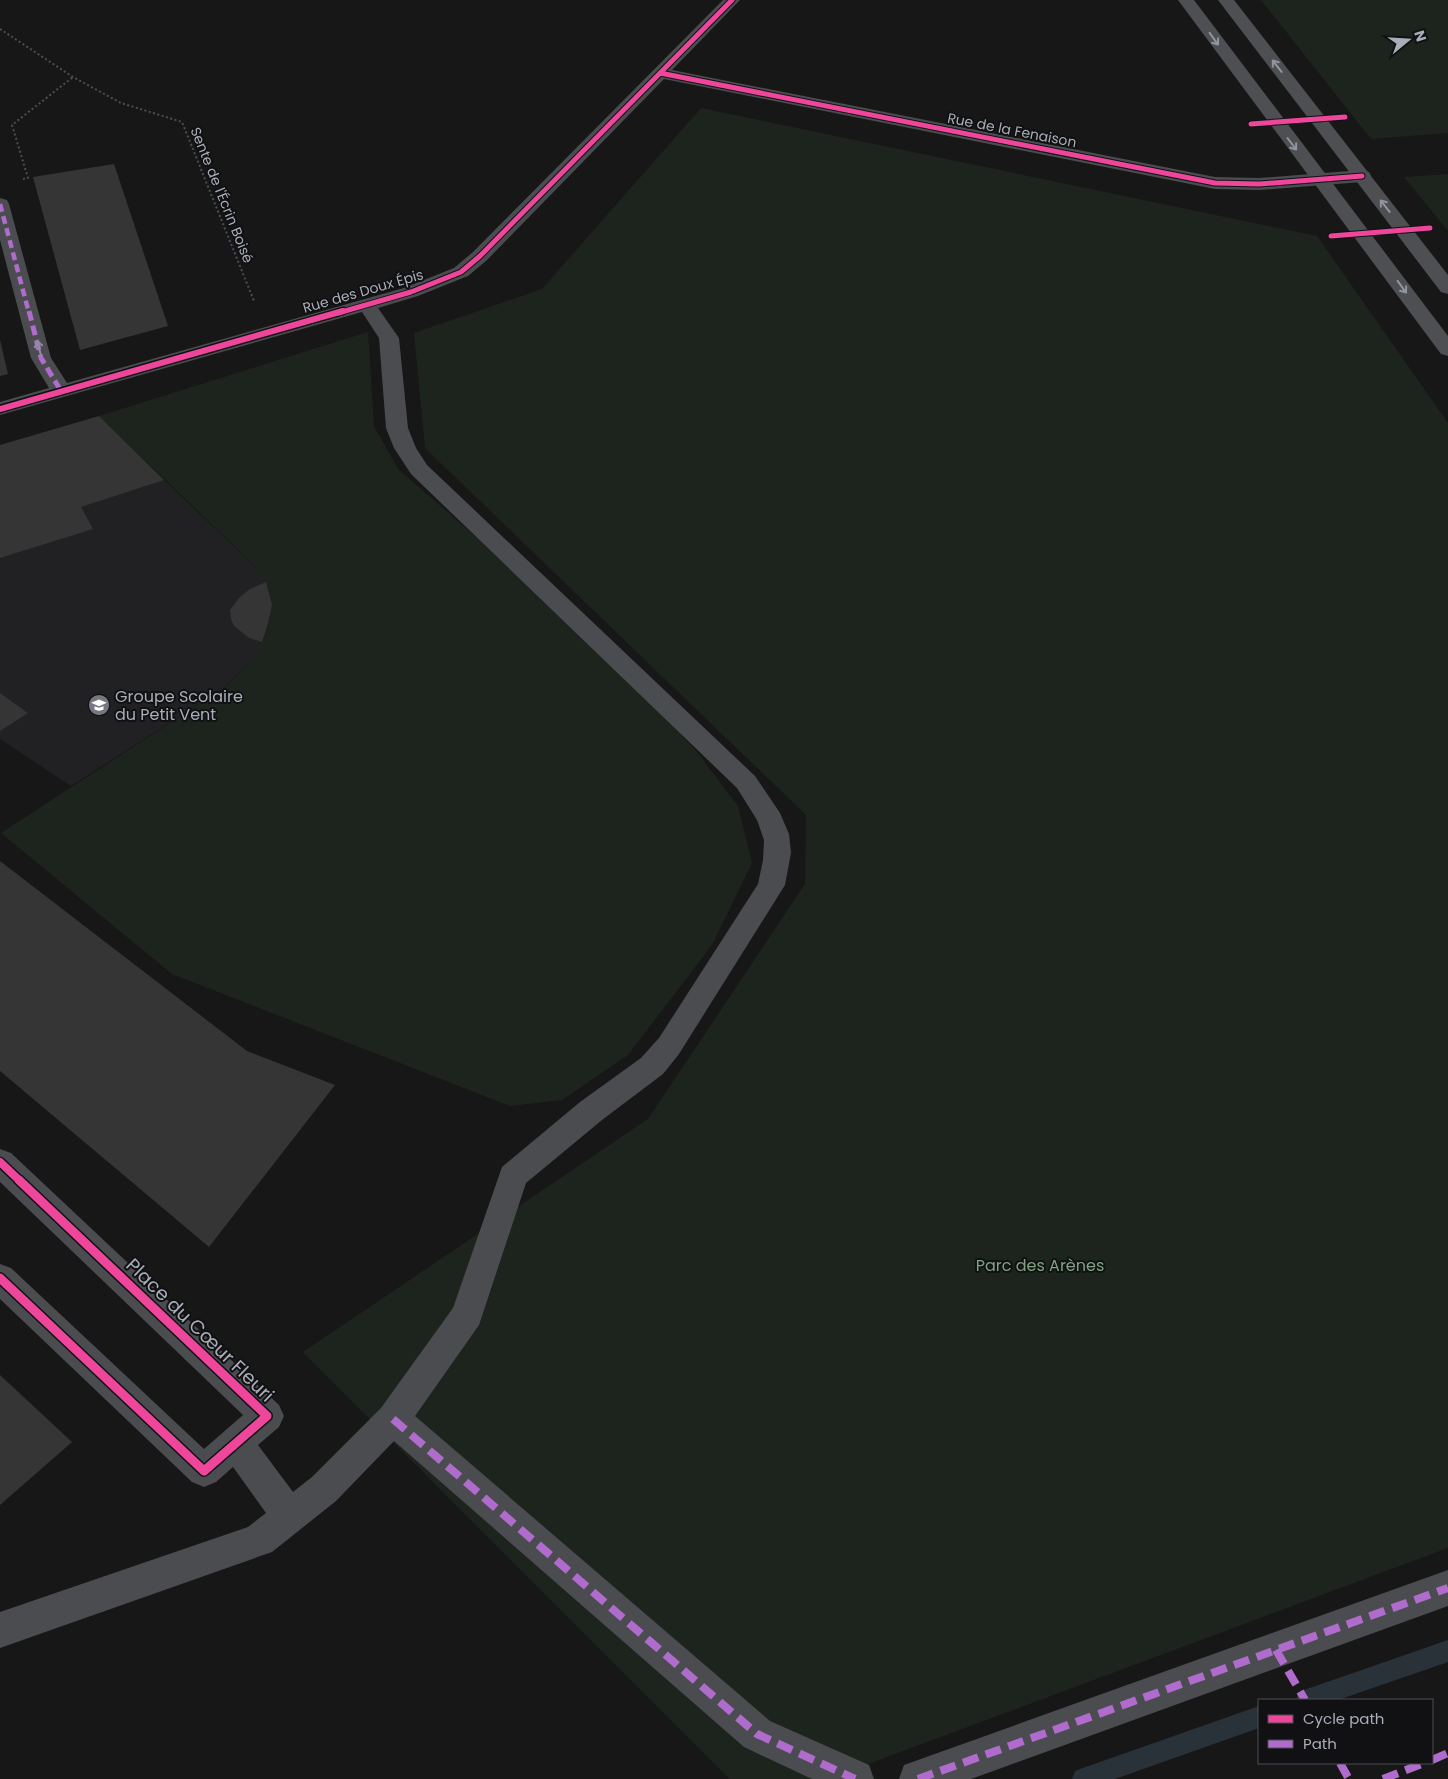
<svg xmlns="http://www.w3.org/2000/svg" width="1448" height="1779" viewBox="0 0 1448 1779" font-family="Poppins,sans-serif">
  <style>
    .built { fill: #212123 }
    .green { fill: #1d241e }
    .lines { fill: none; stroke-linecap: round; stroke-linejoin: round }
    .stream { fill: #2a3239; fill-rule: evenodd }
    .building { fill: #353536 }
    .path { stroke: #4d4e52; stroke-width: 2; stroke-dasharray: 2 2.5; stroke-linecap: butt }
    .minor { fill: #4b4c50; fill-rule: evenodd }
    .major { fill: #4d4f52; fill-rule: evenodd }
    .quiet-far2 { stroke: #b06ccc; stroke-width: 4.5; stroke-dasharray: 8 4.5; stroke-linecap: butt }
    .quiet-far1 { stroke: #b06ccc; stroke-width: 5; stroke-dasharray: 10 5; stroke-linecap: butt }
    .quiet { stroke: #b06ccc; stroke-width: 8; stroke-dasharray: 16 8; stroke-linecap: butt }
    .cycleway-far3-casing { stroke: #111113; stroke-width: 7 }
    .cycleway-far2-casing { stroke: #111113; stroke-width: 9 }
    .cycleway-far1-casing { stroke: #111113; stroke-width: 11 }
    .cycleway-casing { stroke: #111113; stroke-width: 12 }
    .cycleway-far3 { stroke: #ed469a; stroke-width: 5 }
    .cycleway-far2 { stroke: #ed469a; stroke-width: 6 }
    .cycleway-far1 { stroke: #ed469a; stroke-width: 8 }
    .cycleway { stroke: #ed469a; stroke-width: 9 }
    .oneway { stroke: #91969e }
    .oneway2 { stroke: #8c9099 }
    .labels { text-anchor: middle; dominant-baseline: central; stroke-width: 4; stroke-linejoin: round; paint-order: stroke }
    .far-street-label { font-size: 14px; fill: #a8adb8; stroke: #111113 }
    .poi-label { font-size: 16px; fill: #a8adb8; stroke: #111113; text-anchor: start }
    .park-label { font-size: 16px; fill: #7fa381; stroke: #111113 }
    .near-street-label { font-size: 19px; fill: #a8adb8; stroke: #111113 }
  </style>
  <rect width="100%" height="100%" fill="#171717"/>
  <path class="built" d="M0,445l143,15 116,110 7,12 4,12 2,11 -6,28 -6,15 -12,17 -26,24 -151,97 -71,-47z"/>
  <path class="green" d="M1261,0h187v133l-77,6z
    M701,108l616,128 131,187v1125l-620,231h-98l-427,-427 345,-233 157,-235 1,-69 -381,-367 -11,-115 128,-44z
    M1448,174v57l-44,-54z
    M368,332l6,94 24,43 84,73 152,142 63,68 41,54 14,57 -40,82 -84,110 -66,45 -52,6 -338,-132 -171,-141 221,-144c37,-29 65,-73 37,-119l-160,-154z"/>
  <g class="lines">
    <path class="stream" d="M1448,1640v22l-110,38h-42l3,-8 8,-3z
      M1259,1706v22l-144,51h-43l3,-8 8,-3z"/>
  </g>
  <path class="building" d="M114,164l54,162 -88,24 -47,-173z
    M0,340l8,34 -8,2z
    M99,416l65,64 -83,27 12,22 -93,29v-113z
    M266,582l6,23 -4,19 -6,18 -13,-4 -15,-12 -3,-7 -1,-9 10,-13 10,-8z
    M0,693l28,20 -28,18z
    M0,861l247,190 88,34 -126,162 -209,-176z
    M0,1375l72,67 -72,63z"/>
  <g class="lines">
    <path class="path" d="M0,29l73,48 48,26 61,19 72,179
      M23,179l5,-1 -16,-53 61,-48"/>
    <path class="minor" d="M723,0h17l-68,70 543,107 44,1 103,-8 7,2 2,4 -2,4 -7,2 -103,8 -44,-1 -551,-110 -177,181 -19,16 -50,20 -40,12 21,30 9,90 8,20 11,17 328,311 25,37 9,21 2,19 -6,32 -106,169 -16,20 -61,46 -76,63 -47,142 -64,91 355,305 99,44 5,14h-62l-68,-32 -350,-306 -58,60 -64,51 -272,96v-36l248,-85 18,-14 -33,-46 -17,15 -12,5 -12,-5 -192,-183v-35l11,4 193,181 39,-34 -243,-233v-33l11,4 268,252 5,11 -5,11 -21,18 35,47 19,-15 69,-69 72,-100 49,-141 78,-65 61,-44 18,-20 99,-154 5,-24 1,-20 -7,-20 -20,-32 -326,-314 -17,-26 -8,-20 -7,-90 -17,-26 -362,103v-13l49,-14 -18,-30 -31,-118v-42l7,2 2,4 42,154 16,25 337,-95 50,-20 19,-16z
      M1448,1570v36l-477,173h-72l5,-14 14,-5z"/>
    <path class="major" d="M1178,0h16l254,336v20l-7,-2z
      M1218,0h16l214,275v19l-7,-2z"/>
    <path class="quiet-far2" d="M0,204l29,109"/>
    <path class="quiet-far1" d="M29,311l12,47 20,33"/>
    <path class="quiet" d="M393,1419l364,315 98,45
      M1276,1650l29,50
      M1432,1760l16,-7
      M1340,1763l9,16
      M918,1779l530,-191
      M1383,1779l41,-16"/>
    <g class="cycleway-far3-casing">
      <path id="cycleway-far3" d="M660,73l555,110 44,1 103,-8
        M1251,124l94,-7
        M1331,236l99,-8
        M338,313l73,-21 50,-20 19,-16 252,-256"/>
    </g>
    <g class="cycleway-far2-casing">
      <path id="cycleway-far2" d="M0,409l343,-98"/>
    </g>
    <g class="cycleway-far1-casing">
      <path id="cycleway-far1" d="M0,1162l21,20"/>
    </g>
    <g class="cycleway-casing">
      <path id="cycleway" d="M0,1278l204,193 63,-55 -248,-236"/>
    </g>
    <use href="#cycleway-far3" class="cycleway-far3"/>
    <use href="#cycleway-far2" class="cycleway-far2"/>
    <use href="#cycleway-far1" class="cycleway-far1"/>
    <use href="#cycleway" class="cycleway"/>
  </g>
  <defs><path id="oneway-shaft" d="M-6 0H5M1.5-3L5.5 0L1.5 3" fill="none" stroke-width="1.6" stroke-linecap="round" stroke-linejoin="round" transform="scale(1.25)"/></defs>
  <g class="oneway">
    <use href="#oneway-shaft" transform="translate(1214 39) rotate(54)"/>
    <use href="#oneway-shaft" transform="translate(1277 66) rotate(-128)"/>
    <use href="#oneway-shaft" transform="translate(1292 144) rotate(53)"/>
    <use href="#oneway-shaft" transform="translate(1385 206) rotate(-128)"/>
    <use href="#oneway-shaft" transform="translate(1402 287) rotate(54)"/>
  </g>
  <use class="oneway2" href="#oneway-shaft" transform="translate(39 348) rotate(-105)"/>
  <defs>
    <g id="school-disc" transform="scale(1.125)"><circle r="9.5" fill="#757880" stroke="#111113"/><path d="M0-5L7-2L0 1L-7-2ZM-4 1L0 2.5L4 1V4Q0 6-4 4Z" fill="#fff"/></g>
  </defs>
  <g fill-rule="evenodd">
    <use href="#school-disc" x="99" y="705"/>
  </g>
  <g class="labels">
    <g class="far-street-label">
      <text transform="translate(1012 130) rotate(11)">Rue de la Fenaison</text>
      <text transform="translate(222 195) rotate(68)">Sente de l'Écrin Boisé</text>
      <text transform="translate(363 291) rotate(-16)">Rue des Doux Épis</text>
    </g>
    <g class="poi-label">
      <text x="115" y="696">Groupe Scolaire<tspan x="115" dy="18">du Petit Vent</tspan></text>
    </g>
    <g class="park-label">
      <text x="1040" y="1265">Parc des Arènes</text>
    </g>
    <g class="near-street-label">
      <text transform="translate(200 1330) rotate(44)">Place du Cœur Fleuri</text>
    </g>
  </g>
  <rect x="1258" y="1699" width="175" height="65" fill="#111113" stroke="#4d4f55"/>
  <rect x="1268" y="1715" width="25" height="8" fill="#ed469a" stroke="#4d4f55"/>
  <text x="1303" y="1724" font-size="15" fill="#a8adb8">Cycle path</text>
  <rect x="1268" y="1740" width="25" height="8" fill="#b06ccc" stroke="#4d4f55"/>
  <text x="1303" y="1749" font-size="15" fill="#a8adb8">Path</text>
  <g transform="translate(1408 40) rotate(72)" stroke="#111113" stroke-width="4" paint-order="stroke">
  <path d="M0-4L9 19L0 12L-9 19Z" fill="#a8adb8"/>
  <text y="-8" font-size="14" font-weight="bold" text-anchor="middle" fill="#a8adb8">N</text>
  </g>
</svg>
